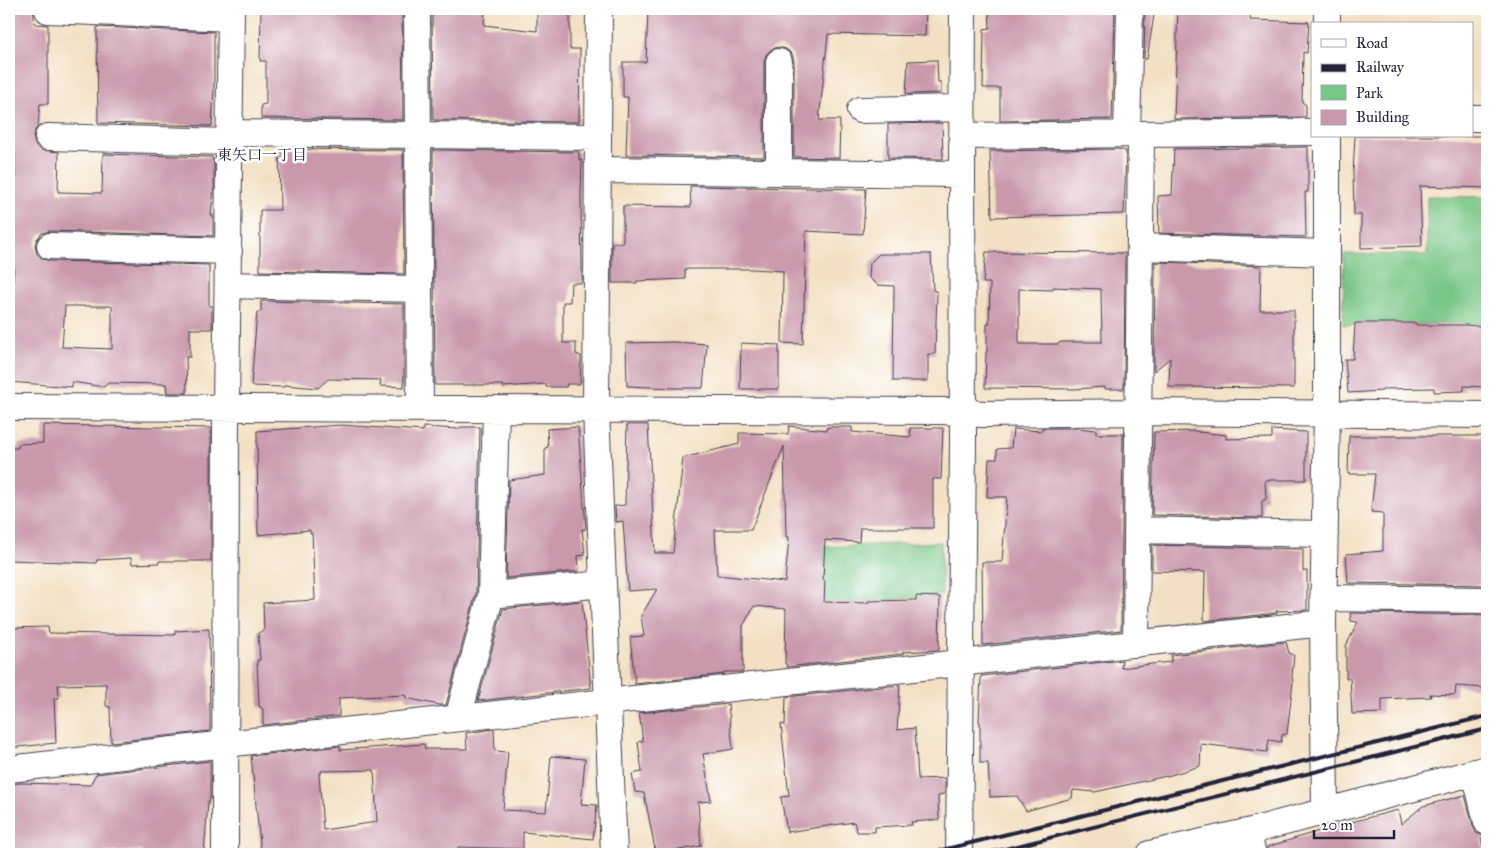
<svg xmlns="http://www.w3.org/2000/svg" width="1496" height="863" viewBox="0 0 1496 863" font-family="'IM FELL Great Primer','Noto Serif JP',serif">
  <style>
    .green { fill: #78c686; stroke: #4d7460 }
    .building { fill: #c998ab; fill-rule: evenodd }
    .lines { fill: none; stroke-linecap: round; stroke-linejoin: round }
    .minor-casing { stroke: #413e4f; stroke-width: 28 }
    .minor { stroke: #fff; stroke-width: 26 }
    .rail { stroke: #22223b; stroke-width: 4 }
    .labels { text-anchor: middle; dominant-baseline: central; stroke-width: 5; stroke-linejoin: round; paint-order: stroke }
    .neighbourhood-label { font-size: 15px; fill: #22223b; stroke: #fff }
  </style>
  <rect width="100%" height="100%" fill="#fff"/>
  <filter id="ink" filterUnits="userSpaceOnUse"><feTurbulence type="fractalNoise" baseFrequency=".02" numOctaves="2"/><feDisplacementMap in="SourceGraphic" scale="10" xChannelSelector="R" yChannelSelector="G"/><feConvolveMatrix kernelMatrix="1 2 1 2 8 2 1 2 1" color-interpolation-filters="sRGB"/></filter>
  <filter id="wash" filterUnits="userSpaceOnUse"><feTurbulence type="fractalNoise" baseFrequency=".0096" numOctaves="4" result="noise"/><feDisplacementMap in="SourceGraphic" scale="20" xChannelSelector="R" yChannelSelector="G"/><feGaussianBlur stdDeviation="1.12" result="paint"/><feColorMatrix in="noise" values="0 0 0 0 0 0 0 0 0 0 0 0 0 0 0 0 0 1.4 0 .05"/><feComposite in="paint" operator="in"/></filter>
  <g filter="url(#wash)">
    <rect width="100%" height="100%" fill="#f3e0c3"/>
    <path class="green" d="M1427,196l60,1v126l-144,2 1,-71 83,1z
      M941,542l1,53 -117,10 -1,-58z"/>
    <g id="blocks">
      <path class="building" d="M12,9h21l2,15 13,1v79h-8l-2,22 -3,4 -2,7 2,8 6,5 18,2 -1,40 44,1 1,-39 109,3 2,5v25l-3,28h2v21l-163,-5 -8,2 -5,6 -2,6 2,9 6,5 7,2 159,4v41h3v23h-22v28h-4l1,36h-20l-1,-9 -58,-1 -4,4 -32,-5v5l-63,-5v-75h3l2,-41h-5v-51h6v-61h-6v-69h2zM65,306h47v43l-50,-2z
        M261,9h141l1,111 -142,-2v-13l5,-1v-43h-6z
        M432,9h53l-1,16 53,6v-22h33v40h10l-1,73 -146,-2z
        M648,9h40l62,4v-4h176l-1,27 -97,-2 -9,86h21l-1,38 -45,-1v-95l-2,-8 -6,-5 -7,-2 -8,2 -5,6 -2,7v95l-138,-2 2,-58h-5v-35h23z
        M989,9h126l-3,110 -112,2v-33h-17l1,-59 6,-1z
        M1145,9h10l-8,50h-3z
        M1178,9h73l-1,11 59,2 -2,31 -4,-1 -1,50 4,3v12l-132,2z
        M97,27l117,5v58l-2,36 -114,-3z
        M937,60l1,22h3v11l-35,1 2,-33z
        M942,123l1,36 -55,-1v-34z
        M1355,136h132v52l-67,-2 2,60 -61,2v-33h-7l-1,-41z
        M1308,147v45h-3l1,45 -147,-4 -1,-37 14,-1 2,-46z
        M279,149l124,1 1,124 -144,-3v-61h20z
        M1118,149l8,2 -2,63 -132,3 -2,-66z
        M433,150l146,2v8h3l-1,33 1,90h-11l-1,19h-7v41h13v11l5,2 -1,28h-13l-1,3h-20v-3l-43,3v-2h-68z
        M690,186l176,3 -3,45 -57,-3 -3,113 -21,-1 1,-72 -29,-2h-69v10l-48,2v2h-25v-40h11v-37l68,1z
        M986,252l139,1 -1,136h-19v-2l-31,2 -89,-1 1,-36h1v-28h2l1,-41h-7zM1053,287l48,2 1,53h-42l-1,2h-40v-55l34,1z
        M879,254h52l2,36 4,2 -2,62h-7v27h-35l1,-95 -16,-1 -9,-7 1,-15z
        M1155,262l106,4 -1,44h34v78l-125,-1 1,-29 -16,13z
        M261,301l143,3v83l-24,-1 1,-6 -53,-1 -10,9 -33,-3 -1,2 -33,-1 6,-74h4z
        M1355,323h61v2h49l22,2v60l-23,-1v5l-30,1v-4l-52,1v2l-34,2 -3,-34h8z
        M673,342l34,2 -4,44h-30l-46,-2 -1,-43z
        M741,343l38,2v44h-39z
        M43,425l168,3v133h-52v2l-27,1 -1,-6 -34,2 -1,3 -87,-3v-112h9l1,-4 24,-1z
        M341,425l82,6v-4l35,2 3,-2h19l-4,166 -30,112h-7l-33,-7v-3l-67,3v18l-76,9v-16l-4,-3 -2,-46h3l-2,-27 6,-3 -1,-27 52,-3 -3,-67h-2v-3l-52,5 -1,-104z
        M627,425h21l7,128h18l10,-95 56,-14v-11l49,1 1,-8 38,4v-3h25v5l59,5 -1,-9h33l-2,51h-8v49h-73l-1,14 -34,-2 -2,40 2,1 -1,21 44,1v-2l48,-1v-4l24,1 -1,53 -36,2v2l-116,13v-3h-2l1,-55 -32,-3 -11,20v46h-19v2l-89,10 -5,-47 14,-1 -3,-20 16,-27 -29,2 -5,-70 -7,1 -1,-16 10,-1zM784,446l2,91h3l-4,45 -68,-7 -2,-45h36z
        M578,427l8,102h-4l3,26 -7,1 1,15 -73,7 3,-98 36,-5v-27l3,-1 -1,-18z
        M1042,428h34l20,2v4h27l-2,196 -138,15 -1,-83h20l5,-65h-20l2,-38h8v-10l14,-1 2,-19 29,2z
        M1272,430l34,2v48h-41l1,19 -4,2v17l-110,-3 2,-83 44,-1v1l28,3v4l46,-1z
        M1349,436h138v149l-139,-2 -2,-29 37,-3v-38l-12,-1 4,-38h-27z
        M1152,545l151,4v22h4v39l-31,1 1,2 -73,8 1,-49 -53,-1z
        M582,601l9,87 -113,13 25,-92z
        M1350,613l137,2v73l-31,-2 -1,9 -25,-1 1,3 -49,2v14l-30,1 -2,-36h-4v-32l12,-24 -7,-1z
        M48,627l1,6 126,2v-4l34,-2 1,102 -99,11 -1,-35 -4,-1v-22l-48,1 1,13h-5l2,45 -47,5v-120z
        M1286,642l3,11 5,2 -2,21 1,6 -6,52 -5,1 -1,7 -12,-2 -2,12 -66,-8 -1,22 -29,9 -76,17 -22,-2 -1,8 -46,13 -9,-15 -27,1 -2,-34h-8v-41h-1l2,-46 141,-16 -1,8 30,-4 20,-2v-7z
        M900,685l-3,45 18,-2 3,51 27,-1v15l-7,3 1,24 -28,2 1,3 -37,2v5h-18l-3,-10 -67,10 -6,-35 8,-1 -8,-72 4,1 1,-28z
        M728,704l5,45 -30,5 8,47 -13,1 3,44 -45,8 -12,-61 -9,-1 -3,-18 10,-2 -4,-30 5,-1 -4,-28z
        M494,729l1,22 13,1 -5,58 43,2 5,-56 34,3 -4,45 16,1 -4,34 -70,-7v17l-65,-2v7h-197l-10,-98 89,-10v4l84,-6 1,5h42l-1,-16zM374,770l3,52 -54,8 -4,-56h2v-3z
        M210,761v38l-2,3 -4,52h-62v-4l-59,4h-74v-70l12,-1 69,2 6,-11z
        M1465,795l8,31 3,7 8,3v3h-3l4,15h-217l-1,-7 65,-20 66,-17 3,14 22,-18z"/>
    </g>
  </g>
  <g filter="url(#ink)">
    <use href="#blocks" fill-opacity="0" stroke="#413e4f" stroke-width="1"/>
    <g class="lines">
      <g class="minor-casing">
        <path id="minor" d="M417,9l3,400
          M599,9l-3,400 18,445
          M48,10l183,8
          M1327,24v-15
          M779,62v110
          M860,110l102,-2
          M1472,118h15
          M230,133l368,4
          M1127,134l3,-125
          M962,136l350,-4
          M48,137l182,5
          M598,170l364,4
          M50,246l179,5
          M1140,247l187,6
          M228,285l191,4
          M9,407l935,4 39,3 155,-2 349,3
          M1138,530l187,4
          M491,595l112,-11
          M1323,598l164,2
          M1136,644l5,-510
          M458,718l33,-123 5,-186
          M9,769l216,-25 1098,-121
          M1475,772l12,50
          M1325,811l-2,-188 4,-211v-276
          M1247,832l6,22
          M225,854l1,-447 5,-398
          M959,854l4,-413 -1,-267 1,-165
          M1150,854l97,-22 240,-63"/>
      </g>
      <use href="#minor" class="minor"/>
      <path class="rail" d="M926,854l561,-138
        M985,854l502,-125"/>
    </g>
  </g>
  <g class="labels">
    <g class="neighbourhood-label">
      <text x="262" y="155">東矢口一丁目</text>
    </g>
  </g>
  <rect width="1496" height="863" fill="none" stroke="#fff" stroke-width="30"/>
  <rect x="1311" y="22" width="162" height="115" fill="#ffffff" stroke="#a7a7b1"/>
  <rect x="1321" y="39" width="25" height="8" fill="#ffffff" stroke="#a7a7b1"/>
  <text x="1356" y="48" font-size="15" fill="#22223b">Road</text>
  <rect x="1321" y="64" width="25" height="8" fill="#22223b" stroke="#a7a7b1"/>
  <text x="1356" y="72" font-size="15" fill="#22223b">Railway</text>
  <rect x="1321" y="85" width="25" height="15" fill="#78c686" stroke="#a7a7b1"/>
  <text x="1356" y="98" font-size="15" fill="#22223b">Park</text>
  <rect x="1321" y="110" width="25" height="15" fill="#c998ab" stroke="#a7a7b1"/>
  <text x="1356" y="122" font-size="15" fill="#22223b">Building</text>
  <path d="M1314 830v8h80v-8" fill="none" stroke="#22223b" stroke-width="2.5"/>
  <text x="1321" y="830" font-size="15" fill="#22223b" stroke="#ffffff" stroke-width="4" paint-order="stroke">20 m</text>
</svg>
